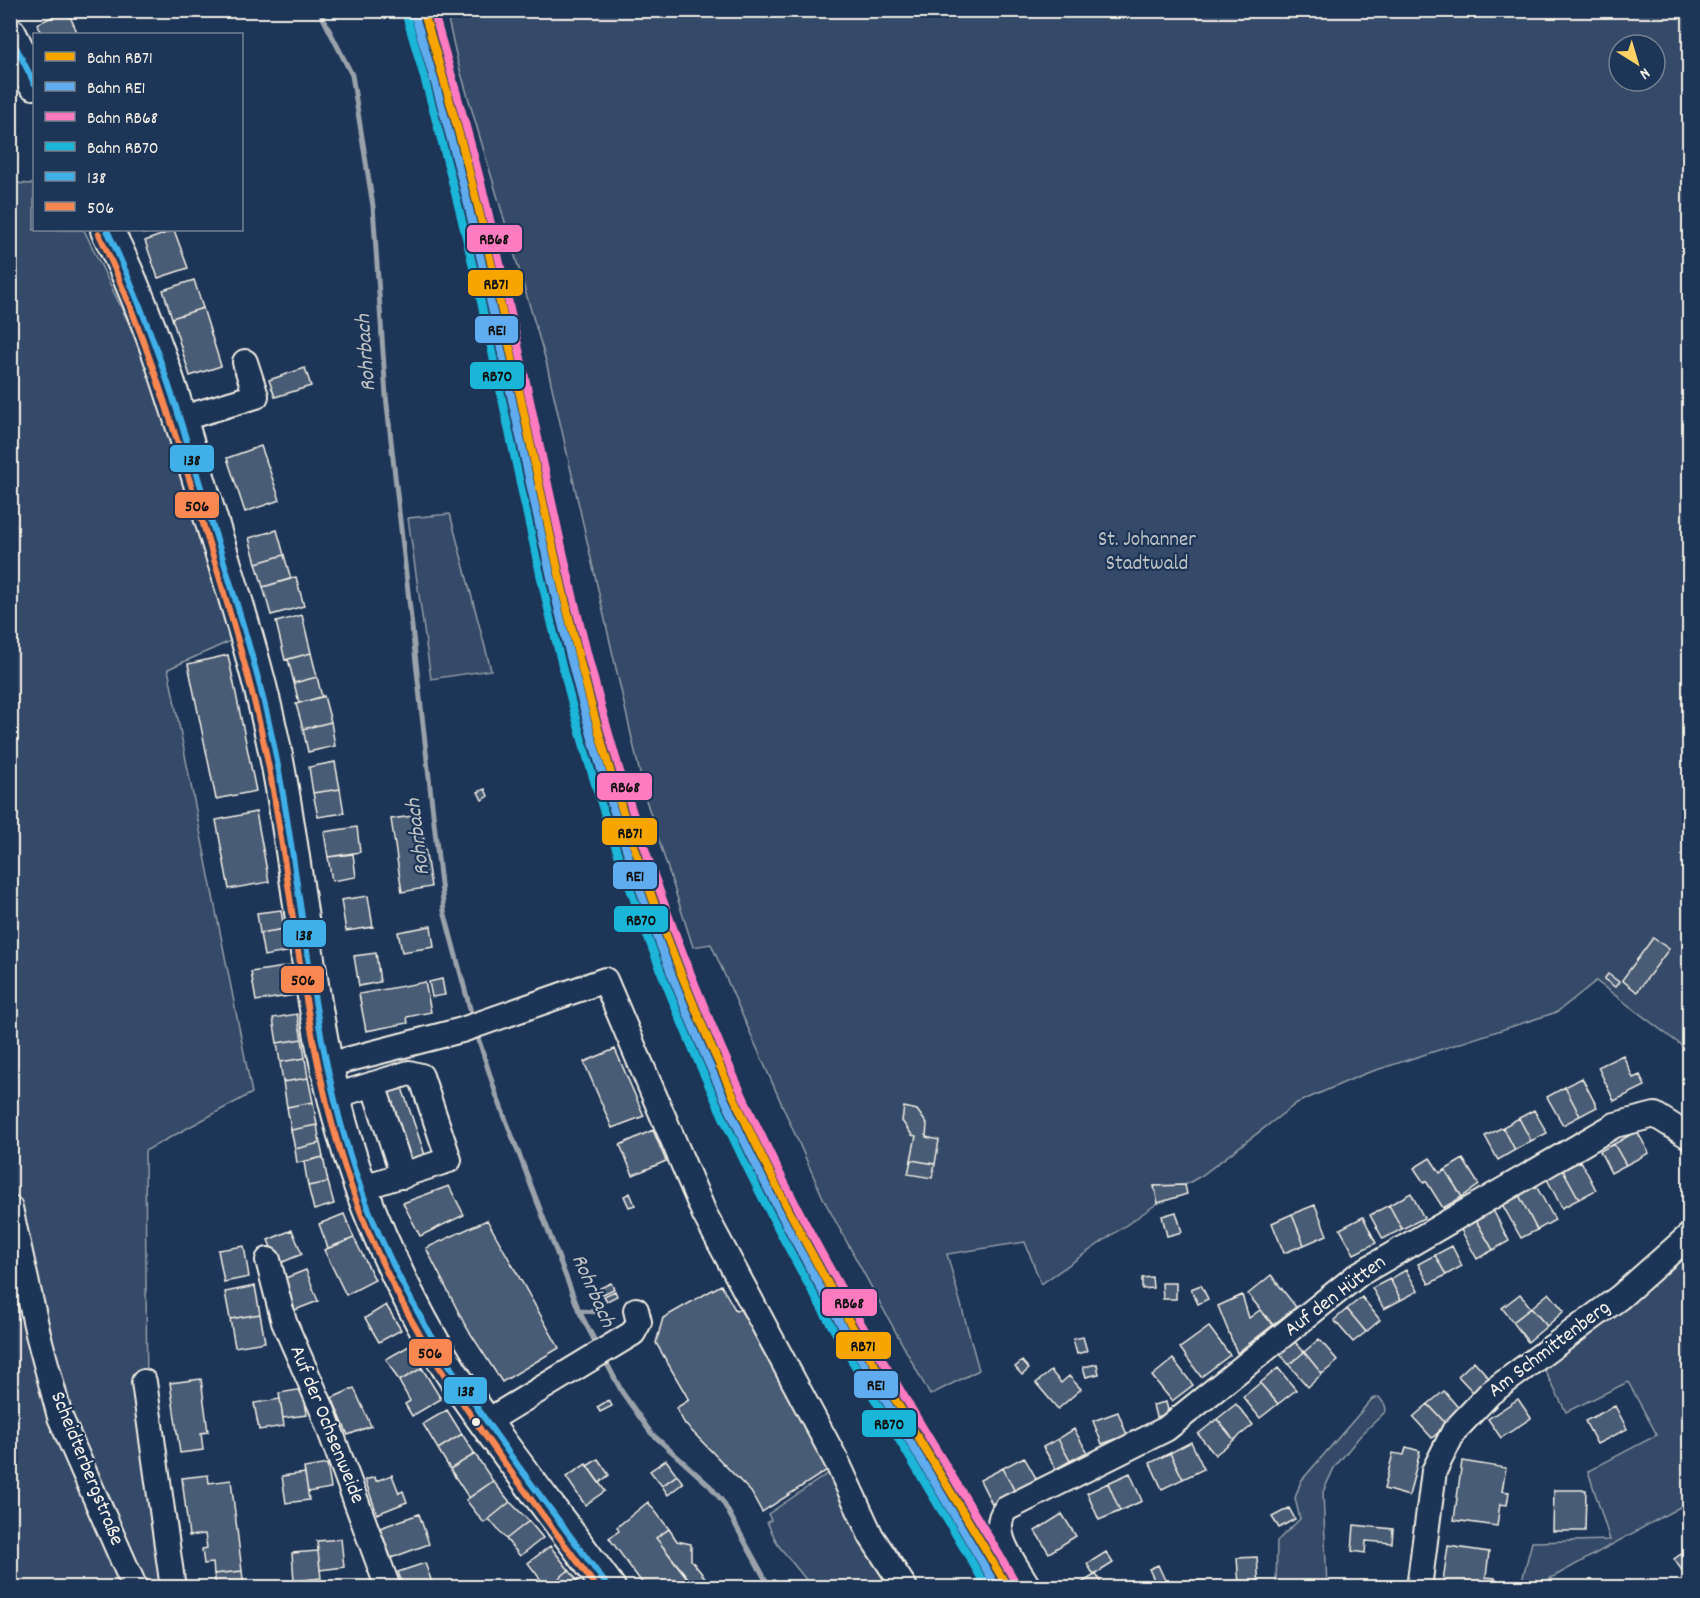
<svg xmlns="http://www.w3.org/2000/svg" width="1700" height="1598" viewBox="0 0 1700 1598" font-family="Dekko,sans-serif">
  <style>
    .green { fill: #354a67; stroke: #949ea8; stroke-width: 1.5; fill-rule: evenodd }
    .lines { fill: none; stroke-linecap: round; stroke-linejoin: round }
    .stream { stroke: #9aa2ab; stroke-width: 5 }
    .building { fill: #485b74; stroke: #f4f1e8; stroke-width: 1.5 }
    .minor-casing { stroke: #f4f1e8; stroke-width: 28 }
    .major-casing { stroke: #f4f1e8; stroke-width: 36 }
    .minor { stroke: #1d3557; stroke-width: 24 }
    .major { stroke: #1d3557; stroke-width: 32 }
    .bus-1-casing { stroke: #1d3557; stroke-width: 10 }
    .bus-2-casing { stroke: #1d3557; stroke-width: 10 }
    .bus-1 { stroke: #40b0e8; stroke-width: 6 }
    .bus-2 { stroke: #f88751; stroke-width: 6 }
    .rail-1-casing { stroke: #1d3557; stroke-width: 12 }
    .rail-2-casing { stroke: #1d3557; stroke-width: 12 }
    .rail-3-casing { stroke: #1d3557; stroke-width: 12 }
    .rail-4-casing { stroke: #1d3557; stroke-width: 12 }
    .rail-1 { stroke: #f7a600; stroke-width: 8 }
    .rail-2 { stroke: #60acee; stroke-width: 8 }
    .rail-3 { stroke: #fe7ac1; stroke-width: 8 }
    .rail-4 { stroke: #1ab6d8; stroke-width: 8 }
    .bus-dot { fill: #f4f1e8; stroke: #1d3557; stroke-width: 2 }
    .labels { text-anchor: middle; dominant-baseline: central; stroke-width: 4.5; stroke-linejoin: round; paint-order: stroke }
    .park-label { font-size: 21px; fill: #bbbfc1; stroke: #1d3557 }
    .street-label { font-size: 21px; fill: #f4f1e8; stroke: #1d3557 }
    .water-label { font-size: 22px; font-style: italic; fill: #c0c3c4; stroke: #1d3557 }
    .line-badge { stroke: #1d3557; stroke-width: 2 }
    .pale-badge-label { font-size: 16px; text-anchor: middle; font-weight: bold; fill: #111 }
  </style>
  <rect width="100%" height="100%" fill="#1d3557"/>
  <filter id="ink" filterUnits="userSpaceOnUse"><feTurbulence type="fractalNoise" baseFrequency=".0167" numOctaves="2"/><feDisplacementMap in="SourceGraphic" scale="12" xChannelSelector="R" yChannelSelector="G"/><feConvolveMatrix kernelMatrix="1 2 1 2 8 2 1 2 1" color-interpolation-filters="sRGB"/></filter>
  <g filter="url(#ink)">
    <path class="green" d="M446,11h1243v1040l-93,-70 -39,31 -193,62 -67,29 -96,73 -16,9 -31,1 4,17 -117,81 -16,-42 -78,12 32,116 -49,25 -106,-195 -113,-256 -18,3 -47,-147 -100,-439 -88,-298zM1619,45h36v36h-36z
      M10,183l24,1v46h50l72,150 81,258 -69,31 84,424 -107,58 2,252 18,184h-154z
      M450,514l41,156 -60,9 -23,-161z
      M1689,1250v252l-154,85 -15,1 12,-46 78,-2 -22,-69 69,-36 -29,-53 -62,30 -25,-49z
      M1379,1397l6,8 1,6 -26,25 -26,32 -11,24 4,95h-51l1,-46 23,-22 -5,-21 6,-17 71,-82z
      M833,1470l61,117h-8l-3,-3 -6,3h-65l-34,-42 -11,-23 4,-2 -3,-6z"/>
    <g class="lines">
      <path class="stream" d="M319,10l33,65 21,131 13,190 58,515 29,109
        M10,146h4
        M476,1031l20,63 83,217 19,36
        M579,1311l20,1
        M604,1358l18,34 29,41 59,53 13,16 47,86"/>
    </g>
    <path class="building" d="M67,10l11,24h-36l-5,-10z
      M141,230h14l-12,4z
      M174,230l14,38 -30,10 -13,-37z
      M194,280l9,28 -31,10 -9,-28z
      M203,308l18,58 -31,10 -18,-58z
      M305,368l6,18 -36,11 -6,-17z
      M261,446l19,54 -35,12 -18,-54z
      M277,530l7,25 -28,8 -7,-25z
      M284,555l7,24 -28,8 -7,-24z
      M296,577l8,29 -33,9 -8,-28z
      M302,615l9,38 -26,7 -9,-38z
      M311,653l6,24 -23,6 -6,-24z
      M228,655l28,136 -40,8 -28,-135z
      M317,677l5,20 -23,6 -5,-20z
      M324,696l7,26 -28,7 -7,-25z
      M331,722l4,24 -27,6 -5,-23z
      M335,762l5,27 -27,4 -4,-26z
      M340,789l4,24 -26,4 -5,-24z
      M485,789l3,7 -6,4 -4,-8z
      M256,812l13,70 -40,7 -13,-69z
      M420,815l11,72 -29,5 -11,-73z
      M357,827l3,25 -32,5 -4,-25z
      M353,854l3,23 -24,4 -4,-24z
      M368,896l5,31 -27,4 -5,-31z
      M281,910l3,19 -24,4 -3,-20z
      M431,926l3,21 -32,5 -4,-20z
      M284,929l3,23 -23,4 -4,-23z
      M1653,938l16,11 -32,43 -15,-12z
      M376,953l4,29 -21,4 -5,-30z
      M291,966l4,29 -39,6 -5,-29z
      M1608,974l11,8 -4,5 -11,-8z
      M442,979l3,16 -13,2 -3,-15z
      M425,982l6,30 -24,5 1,6 -42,8 -7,-37z
      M297,1014l5,25 -25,4 -4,-25z
      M302,1039l3,19 -25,4 -3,-19z
      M615,1049l29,67 -32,12 -28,-66z
      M1623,1055l10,23 7,-3 5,11 -31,15 -16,-34z
      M305,1058l3,20 -25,4 -3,-20z
      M308,1078l5,24 -26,5 -4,-25z
      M1582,1078l15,29 -17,9 -15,-29z
      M401,1085l24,70 -17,6 -24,-70z
      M1565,1087l15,29 -17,9 -16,-28z
      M313,1102l4,23 -26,5 -4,-23z
      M904,1107l13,3 10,14 -1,13 13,3 -4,24 -24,-4 5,-24 -4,-1 -10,-14z
      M1534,1110l13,23 -16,8 -12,-23z
      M1519,1118l12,23 -16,9 -12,-23z
      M317,1125l3,18 -25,6 -4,-19z
      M1503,1127l12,23 -17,10 -13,-24z
      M653,1130l13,31 -33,14 -13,-30z
      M1637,1131l12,22 -23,12 -12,-21z
      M320,1143l3,14 -26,6 -2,-14z
      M1614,1144l12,21 -15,8 -11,-22z
      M323,1157l5,25 -20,4 -4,-24z
      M1430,1158l10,15 5,-3 17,27 -19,11 -17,-27 -2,2 -10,-15z
      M1463,1159l16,26 -17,12 -17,-27z
      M911,1160l24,4 -3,14 -24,-4z
      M1581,1161l15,29 -17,9 -16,-29z
      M1563,1170l16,29 -17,9 -15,-29z
      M328,1182l6,22 -20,6 -6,-24z
      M1185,1185l2,9 -29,9 -4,-17z
      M449,1186l15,29 -44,21 -17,-33z
      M1536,1186l19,34 -18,10 -18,-35z
      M630,1193l5,12 -6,2 -5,-11z
      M1411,1193l13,25 -22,11 -13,-24z
      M1519,1195l18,35 -16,8 -19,-34z
      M1315,1205l12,30 -23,10 -12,-31z
      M1389,1205l13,24 -19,10 -13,-24z
      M1493,1210l16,31 -16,9 -18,-31z
      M1176,1212l6,20 -15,4 -5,-20z
      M344,1214l10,24 -26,10 -9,-24z
      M1292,1214l12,31 -20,8 -12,-30z
      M1363,1217l13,26 -22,11 -14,-25z
      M1475,1219l18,31 -16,9 -17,-31z
      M487,1220l72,128 -57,34 -37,-57 -39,-77z
      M292,1230l10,24 -24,10 -10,-24z
      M354,1238l21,42 -29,15 -22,-45z
      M244,1246l5,31 -25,5 -6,-32z
      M1452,1246l10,20 -16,9 -11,-20z
      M1435,1255l11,20 -17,9 -11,-20z
      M306,1270l12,31 -23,9 -12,-31z
      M1406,1270l12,21 -17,9 -11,-21z
      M1271,1275l25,32 -23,18 -25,-31z
      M1152,1277l1,11 -11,1v-11z
      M1390,1279l11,21 -17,9 -12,-21z
      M611,1283l3,6 -11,5 -3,-6z
      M1162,1283h14v16h-13z
      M721,1285l15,26 4,-2 92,158 -70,45 -11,-20 -66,-68 -9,-16 13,-8 -33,-57 7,-25z
      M1201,1285l7,14 -10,5 -7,-15z
      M255,1286l5,28 -30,5 -5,-27z
      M615,1291l2,5 -10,5 -3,-5z
      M1549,1293l15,18 -17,15 -16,-18z
      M1520,1294l11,14 -18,14 -11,-14z
      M1242,1295l7,23 11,-8 13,15 -36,28 -19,-47z
      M1362,1297l18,23 -14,12 -19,-23z
      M386,1305l15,25 -22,12 -14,-24z
      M1531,1308l16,18 -19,16 -15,-20z
      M1347,1309l19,23 -13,10 -19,-22z
      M260,1314l5,28 -30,5 -5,-28z
      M1209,1327l21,28 -29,22 -21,-29z
      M1083,1337l4,14 -10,3 -4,-15z
      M1319,1339l19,22 -16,13 -18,-22z
      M1295,1342l9,10 -15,13 -9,-11z
      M409,1346l13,22 -23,13 -13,-22z
      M1304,1352l18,22 -14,13 -19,-22z
      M1173,1359l20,26 -21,16 -20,-25z
      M1022,1361l7,8 -7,6 -7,-8z
      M1474,1361l16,18 -16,14 -16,-17z
      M1097,1364l2,10 -13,3 -3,-10z
      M422,1368l19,31 -29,17 -7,-12 5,-3 -11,-20z
      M1278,1368l18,22 -18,14 -18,-21z
      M1051,1371l10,12 8,-7 12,13 -23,20 -22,-26z
      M201,1379l7,53 -7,1 2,17 -23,3 -10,-70z
      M1260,1383l18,21 -18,14 -17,-21z
      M354,1388l17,38 -23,9 -16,-37z
      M303,1389l4,26 -24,3 -4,-25z
      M1444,1391l18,21 -15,13 -19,-21z
      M280,1399l4,27 -25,4 -5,-27z
      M1518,1399l13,19 -30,20 -13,-19z
      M609,1400l3,6 -12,6 -3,-5z
      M1166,1402l3,12 -13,3 -3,-12z
      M1236,1404l17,21 -19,15 -17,-21z
      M1428,1404l19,21 -15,13 -19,-21z
      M1615,1406l12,23 -30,15 -12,-23z
      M447,1410l15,24 -24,15 -15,-25z
      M1118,1412l9,23 -25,9 -9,-23z
      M1217,1419l17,21 -19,15 -17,-21z
      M1074,1429l13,23 -17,9 -12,-22z
      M462,1434l13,20 -25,15 -12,-20z
      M1058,1439l12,22 -14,8 -13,-22z
      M1191,1442l13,27 -21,10 -13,-26z
      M1406,1447l14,4 -11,45 -25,-7 9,-36 11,2z
      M1170,1453l13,26 -21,10 -12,-26z
      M475,1454l18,27 -24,17 -19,-29z
      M1024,1457l13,23 -22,12 -12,-24z
      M598,1459l11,16 -10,8 -12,-17z
      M666,1460l11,15 -15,11 -12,-15z
      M1462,1461l44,7 -4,23 7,1 -2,13 -7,-1 -3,22 -43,-6z
      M327,1464l4,24 -23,4 -4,-24z
      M586,1464l19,27 -20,14 -19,-28z
      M1003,1468l12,24 -23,12 -12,-24z
      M305,1473l4,27 -23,3 -4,-27z
      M1130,1473l12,28 -22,10 -12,-28z
      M208,1475l1,8 22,-3 11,91 -28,3 -1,-11 -9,1 -2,-15 5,-1 -2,-14 -16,2 -7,-58z
      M392,1475l7,18 4,-2 4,11 -30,12 -12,-34 10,-3 1,4z
      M677,1475l6,8 -15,12 -6,-9z
      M493,1481l17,21 -26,21 -18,-23z
      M1108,1483l12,28 -21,9 -12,-27z
      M1554,1490h32l-1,41h-32z
      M510,1502l19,19 -23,18 -17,-20z
      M648,1502l21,27 -13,9 39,50h-49l-37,-50 10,-7 -2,-4z
      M1289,1508l6,11 -16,9 -7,-11z
      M419,1514l10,30 -38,14 -11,-30z
      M1062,1514l14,22 -27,17 -14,-22z
      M529,1521l14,17 -23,18 -14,-17z
      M1354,1525l39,4 -1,14 -26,-2 -1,12 -13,-2z
      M669,1529l8,12 14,3v16l15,19 -10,9 -40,-50z
      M341,1539l3,28 -24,3 -3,-29z
      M550,1546l19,24 -22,18 -19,-25z
      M1448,1546l41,6 -3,25 9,1 -2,10h-51z
      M1690,1548v34l-16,-23z
      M318,1551l3,27 -27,3 -2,-28z
      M1106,1552l7,11 -19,12 -7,-11z
      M1257,1557l2,31h-35l15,-3 -2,-27z
      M425,1563l9,25h-30l-6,-16z
      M1158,1565l7,15 -9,4 -7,-15z
      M569,1570l14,18h-36z
      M242,1571l2,17h-36l8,-1 -2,-13z
      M1096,1574l8,14h-29v-1z
      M1196,1581h8l1,7h-9z"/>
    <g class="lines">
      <g class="minor-casing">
        <path id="minor" d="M180,419l76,-23 -11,-34
          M327,1065l135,-35 143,-50 100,235 133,249 33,72 34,52
          M373,1084l30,92
          M335,1096l74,-23 12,3 28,84 -88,28
          M10,1208l28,126 22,83 75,171
          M268,1260l16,62 38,87 66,179
          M144,1382l29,206
          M486,1422l147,-89 6,-11 -3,-12
          M1029,1588c-12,-22 -42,-56 -23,-79l160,-80 193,-155 256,-149 40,-10 35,22
          M1419,1588l15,-117 20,-40 36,-38 130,-96 70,-62"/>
      </g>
      <g class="major-casing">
        <path id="major" d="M10,34l24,49
          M107,230c45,89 73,187 102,283 27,87 55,174 71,264 25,137 33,279 81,411 24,66 64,147 103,204 46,67 97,130 145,196"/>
      </g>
      <use href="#minor" class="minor"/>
      <use href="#major" class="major"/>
      <g class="bus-1-casing">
        <path id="bus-1" d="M10,35l24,48
          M107,230c44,92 73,187 102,284 27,87 55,173 71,263 25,138 34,279 81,412 55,152 153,270 248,399"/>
      </g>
      <g class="bus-2-casing">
        <path id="bus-2" d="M99,234c43,91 72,186 102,283 26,86 54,173 70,262 25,138 35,278 81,410 53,153 151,271 245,399"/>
      </g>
      <use href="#bus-1" class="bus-1"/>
      <use href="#bus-2" class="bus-2"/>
      <g class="rail-1-casing">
        <path id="rail-1" d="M423,10c20,66 39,131 55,197 49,202 81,407 145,605 52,162 121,319 203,468 57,104 122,204 182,308"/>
      </g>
      <g class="rail-2-casing">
        <path id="rail-2" d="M414,13c20,65 39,130 55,196 49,201 82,406 145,603 52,165 122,325 206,475 56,102 119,200 177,301"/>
      </g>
      <g class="rail-3-casing">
        <path id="rail-3" d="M433,10c19,66 38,131 54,197 48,201 81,405 145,603 46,142 104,282 174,414 65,123 140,239 210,359"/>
      </g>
      <g class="rail-4-casing">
        <path id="rail-4" d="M406,15c29,98 55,196 77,296 38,171 69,344 124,511 47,142 104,281 175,414 63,120 137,234 205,352"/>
      </g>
      <use href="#rail-1" class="rail-1"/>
      <use href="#rail-2" class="rail-2"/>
      <use href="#rail-3" class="rail-3"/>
      <use href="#rail-4" class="rail-4"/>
    </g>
  </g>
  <circle class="bus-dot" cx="476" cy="1422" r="5"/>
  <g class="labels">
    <g class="park-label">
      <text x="1147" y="541">St. Johanner<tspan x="1147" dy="24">Stadtwald</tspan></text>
    </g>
    <g class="street-label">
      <text transform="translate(1336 1297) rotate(-37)">Auf den Hütten</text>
      <text transform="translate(1550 1350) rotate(-37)">Am Schmittenberg</text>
      <text transform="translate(326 1425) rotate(68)">Auf der Ochsenweide</text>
      <text transform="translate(86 1469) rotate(68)">Scheidterbergstraße</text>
    </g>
    <g class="water-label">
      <text transform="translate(367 353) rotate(-94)">Rohrbach</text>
      <text transform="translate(419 837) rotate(-97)">Rohrbach</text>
      <text transform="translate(592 1291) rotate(66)">Rohrbach</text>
    </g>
  </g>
  <g class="line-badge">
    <rect x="466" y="224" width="57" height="29" rx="6" fill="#fe7ac1"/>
    <rect x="467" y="269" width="57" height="28" rx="6" fill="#f7a600"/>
    <rect x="474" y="315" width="45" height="29" rx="6" fill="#60acee"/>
    <rect x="469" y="361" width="56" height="29" rx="6" fill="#1ab6d8"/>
    <rect x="169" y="444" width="46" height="29" rx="6" fill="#40b0e8"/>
    <rect x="174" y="491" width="46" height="28" rx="6" fill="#f88751"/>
    <rect x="596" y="772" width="57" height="29" rx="6" fill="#fe7ac1"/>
    <rect x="601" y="817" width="57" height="29" rx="6" fill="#f7a600"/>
    <rect x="612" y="861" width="46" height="29" rx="6" fill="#60acee"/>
    <rect x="613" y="905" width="56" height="28" rx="6" fill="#1ab6d8"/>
    <rect x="282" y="919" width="45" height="29" rx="6" fill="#40b0e8"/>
    <rect x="280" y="965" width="45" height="29" rx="6" fill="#f88751"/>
    <rect x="821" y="1288" width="57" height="29" rx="6" fill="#fe7ac1"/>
    <rect x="835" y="1331" width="57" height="29" rx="6" fill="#f7a600"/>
    <rect x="408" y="1338" width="45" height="29" rx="6" fill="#f88751"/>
    <rect x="853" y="1370" width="46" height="29" rx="6" fill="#60acee"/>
    <rect x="443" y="1376" width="45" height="29" rx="6" fill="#40b0e8"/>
    <rect x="861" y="1409" width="56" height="29" rx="6" fill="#1ab6d8"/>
  </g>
  <g class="pale-badge-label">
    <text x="494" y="244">RB68</text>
    <text x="496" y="289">RB71</text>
    <text x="497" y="335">RE1</text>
    <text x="497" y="381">RB70</text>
    <text x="192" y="465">138</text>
    <text x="197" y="511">506</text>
    <text x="625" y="792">RB68</text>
    <text x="630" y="838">RB71</text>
    <text x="635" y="881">RE1</text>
    <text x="641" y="925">RB70</text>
    <text x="304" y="940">138</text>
    <text x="303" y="985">506</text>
    <text x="849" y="1308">RB68</text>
    <text x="863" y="1351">RB71</text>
    <text x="430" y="1358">506</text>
    <text x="876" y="1390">RE1</text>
    <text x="466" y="1396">138</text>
    <text x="889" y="1429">RB70</text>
  </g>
  <rect width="1700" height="1598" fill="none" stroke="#1d3557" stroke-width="36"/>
  <rect x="18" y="18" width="1664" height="1562" fill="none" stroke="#f4f1e8" stroke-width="2" filter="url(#ink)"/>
  <rect x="33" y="33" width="210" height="198" fill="#1d3557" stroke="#738091" stroke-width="1.5"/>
  <rect x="45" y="52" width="30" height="9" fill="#f7a600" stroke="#738091" stroke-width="1.5"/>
  <text x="87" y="63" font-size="18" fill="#f4f1e8">Bahn RB71</text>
  <rect x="45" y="82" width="30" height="9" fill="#60acee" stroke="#738091" stroke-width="1.5"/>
  <text x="87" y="93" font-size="18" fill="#f4f1e8">Bahn RE1</text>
  <rect x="45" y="112" width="30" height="9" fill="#fe7ac1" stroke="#738091" stroke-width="1.5"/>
  <text x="87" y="123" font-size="18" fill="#f4f1e8">Bahn RB68</text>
  <rect x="45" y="142" width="30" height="9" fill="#1ab6d8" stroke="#738091" stroke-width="1.5"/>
  <text x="87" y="153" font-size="18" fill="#f4f1e8">Bahn RB70</text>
  <rect x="45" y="172" width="30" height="9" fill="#40b0e8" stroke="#738091" stroke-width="1.5"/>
  <text x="87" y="183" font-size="18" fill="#f4f1e8">138</text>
  <rect x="45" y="202" width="30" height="9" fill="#f88751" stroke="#738091" stroke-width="1.5"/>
  <text x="87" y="213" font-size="18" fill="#f4f1e8">506</text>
  <g transform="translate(1637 63) rotate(143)"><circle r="28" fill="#1d3557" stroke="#738091" stroke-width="1.5"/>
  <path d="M0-4.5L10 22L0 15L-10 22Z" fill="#ffd166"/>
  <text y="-9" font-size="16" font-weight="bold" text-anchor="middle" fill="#f4f1e8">N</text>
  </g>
</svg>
